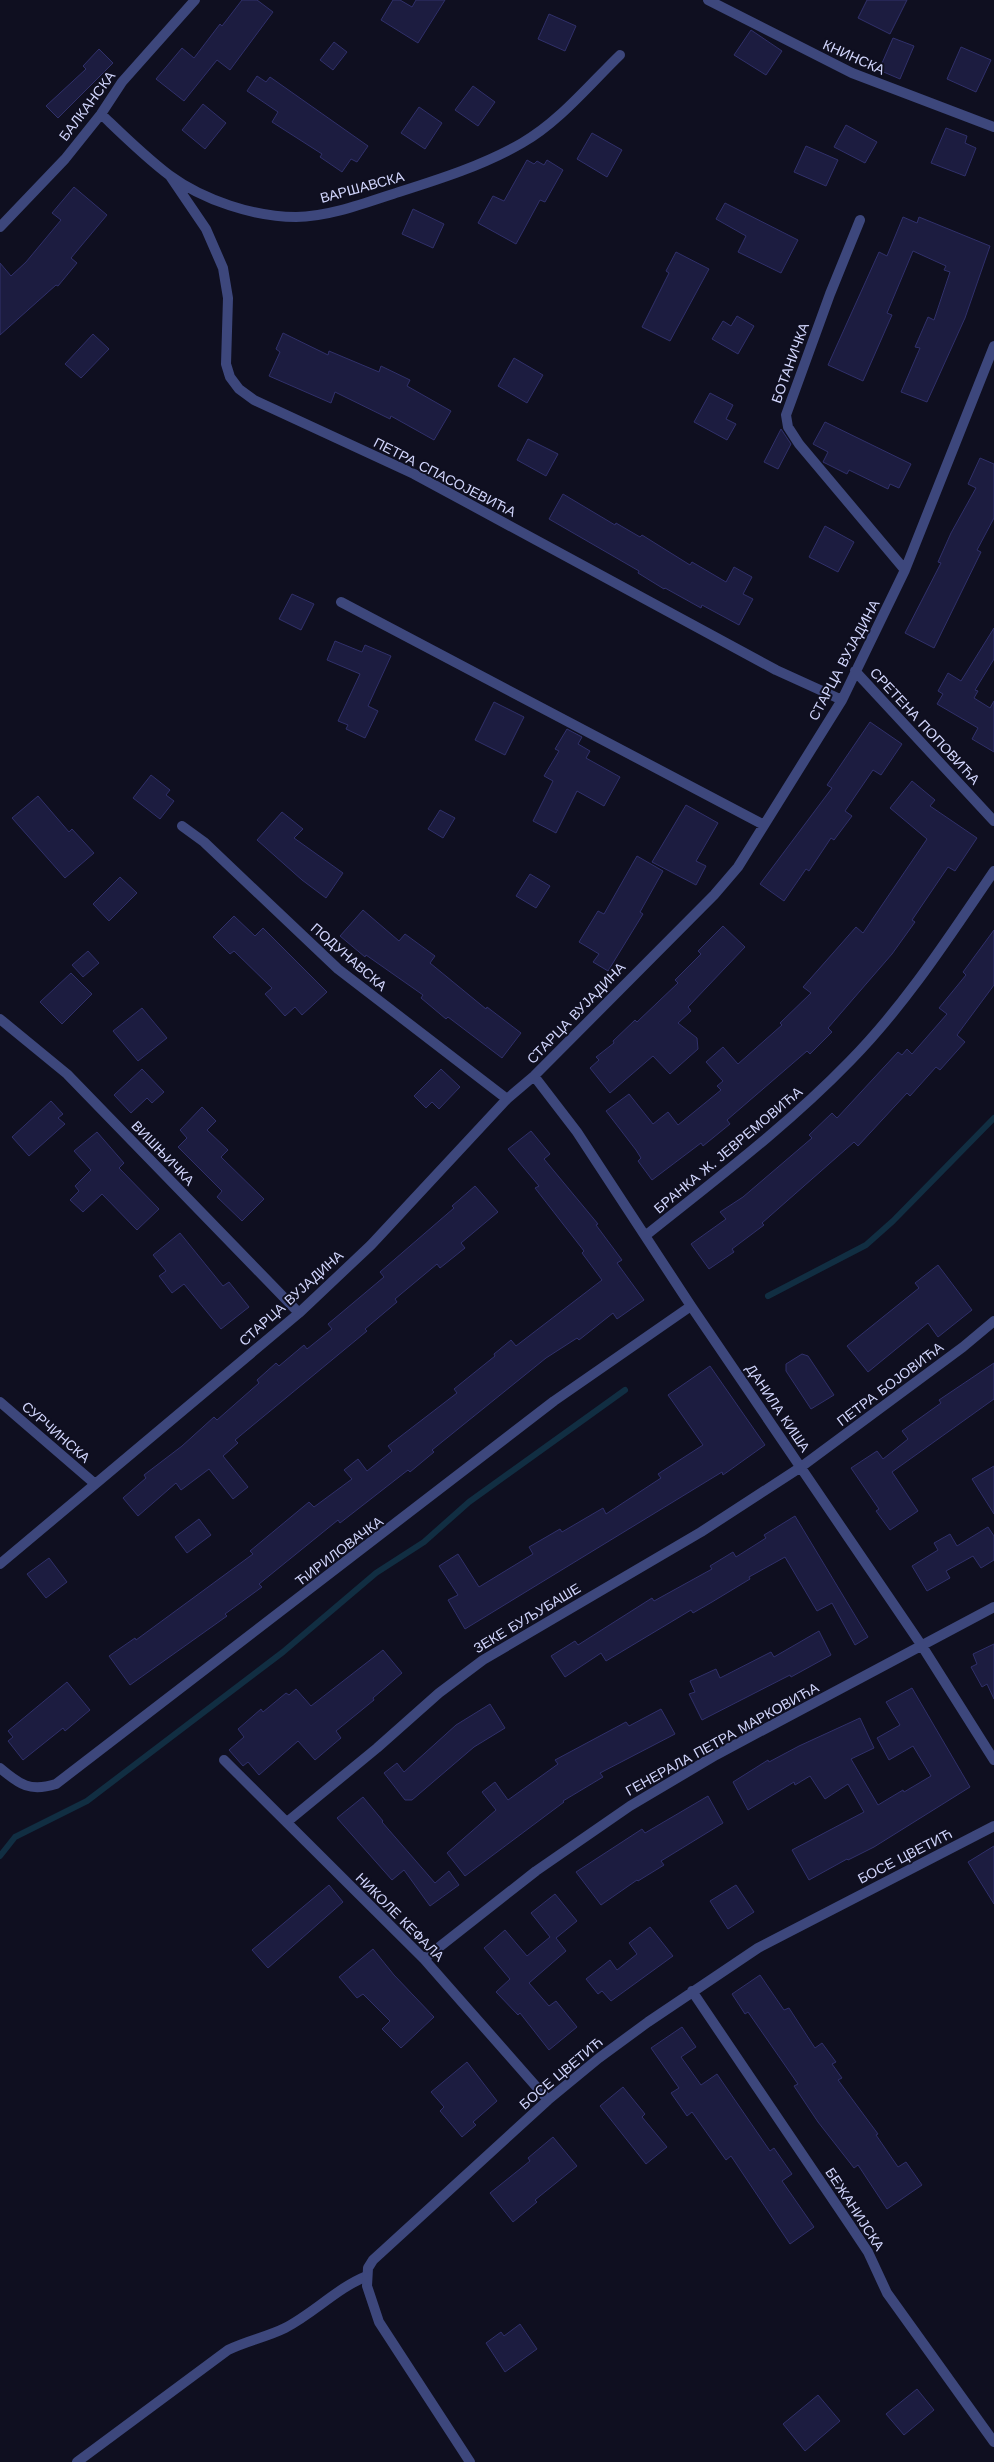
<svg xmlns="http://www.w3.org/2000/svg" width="994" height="2462" viewBox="0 0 994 2462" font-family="'Work Sans',sans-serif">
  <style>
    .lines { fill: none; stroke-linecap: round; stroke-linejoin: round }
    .stream { stroke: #112e42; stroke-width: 6 }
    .building { fill: #1c1c40; stroke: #30306a }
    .lane { stroke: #3d477c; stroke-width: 10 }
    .street { stroke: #3d477c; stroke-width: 10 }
    .labels { text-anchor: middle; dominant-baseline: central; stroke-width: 4; stroke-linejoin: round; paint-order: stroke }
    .street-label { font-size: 14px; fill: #d1d5fc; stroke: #0f0f20 }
  </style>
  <rect width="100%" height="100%" fill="#0f0f20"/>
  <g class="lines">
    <path class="stream" d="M768,1296l98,-51 27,-24 101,-103
      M0,1856l15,-19 72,-36 196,-149 93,-79 48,-31 45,-40 156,-112"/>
  </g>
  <path class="building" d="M242,0h15l16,12 -43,58 -13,-10 -33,41 -28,-22 26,-31 12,10 26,-34 2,2z
    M393,0h7l12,7 4,-7h29l-27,43 -37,-23z
    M867,0h40l-17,34 -32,-16z
    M549,14l27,12 -11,25 -27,-12z
    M751,30l31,21 -16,24 -32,-20z
    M893,38l21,8 -14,33 -21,-9z
    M334,42l13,10 -14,18 -13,-10z
    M961,47l30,13 -15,32 -29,-13z
    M99,49l14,14 -55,55 -12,-12 40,-37 -3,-3z
    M257,76l9,6 4,-5 98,69 -11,16 -6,-3 -9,13 -22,-15 2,-3 -50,-32 6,-10 -31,-21z
    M473,86l22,16 -17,24 -23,-16z
    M203,104l23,19 -21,26 -23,-19z
    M419,107l23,16 -17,26 -24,-16z
    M846,125l31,17 -12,21 -31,-16z
    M946,128l21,8 -2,7 11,5 -11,28 -34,-13z
    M592,133l30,17 -15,27 -30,-18z
    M806,146l32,14 -12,26 -32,-14z
    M527,160l7,4 3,-3 7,4 3,-5 16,10 -18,32 -5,-2 -24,44 -38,-21 15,-27 11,5z
    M74,187l33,28 -36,43 6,5 -19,23 -2,-1 -56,50v-72l11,13 15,-14 35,-42 -9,-7z
    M725,203l73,37 -17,33 -43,-21 8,-16 -30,-17z
    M413,209l31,15 -11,24 -31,-14z
    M903,217l14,6 2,-6 71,29 -25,72 -38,84 -26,-10 19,-44 -5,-1 13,-30 6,3 16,-48 -6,-2 2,-4 -33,-15 -26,62 5,2 -29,66 -35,-16 51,-113 8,4z
    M676,252l33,17 -39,72 -28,-14 27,-54 -3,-2z
    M737,316l17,10 -16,28 -26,-15 11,-18 8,5z
    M283,333l45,22 1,-4 50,21 2,-6 29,14 -3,6 44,25 -17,29 -43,-24 -1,3 -55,-27 -4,11 -62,-27 11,-24 -4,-3z
    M93,334l16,15 -28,29 -16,-14z
    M514,358l29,17 -16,28 -29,-17z
    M710,393l23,12 -7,14 10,5 -9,16 -33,-18z
    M825,422l86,42 -12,24 -9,-4 -2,5 -39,-19 -2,4 -24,-12 5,-10 -15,-8z
    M781,429l10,15 -13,25 -14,-7z
    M528,439l30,15 -12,22 -29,-16z
    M980,458l14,6v54l-17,32 4,2 -47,96 -29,-15 36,-70 -3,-1 13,-29 25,-45 -8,-4z
    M563,494l52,31 1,-2 24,14 2,-2 48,30 2,-3 34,20 8,-15 18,10 -9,17 10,5 -14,26 -37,-20 -1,3 -36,-20 -1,1 -26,-16 1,-2 -90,-52z
    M825,526l29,16 -16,30 -29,-15z
    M292,594l22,10 -13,26 -22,-11z
    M994,628v31l-19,31 3,1 -4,7 16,10 4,-7v51l-22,-13 6,-11 -41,-24 6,-10 -5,-3 10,-18 13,8z
    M335,641l27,11 3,-7 26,11 -23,50 10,5 -13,27 -19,-9 2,-4 -10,-4 22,-47 -33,-14z
    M494,702l30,15 -19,38 -30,-15z
    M870,722l32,22 -21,31 -8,-5 -28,41 7,5 -18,24 -3,-2 -22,33 -3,-2 -22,32 -24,-17 72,-96 -5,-3z
    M567,729l15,8 -4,7 12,7 -4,7 34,19 -16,29 -27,-15 -21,42 -23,-12 20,-40 -9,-5 15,-25 -4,-2z
    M151,775l19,15 -4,5 8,6 -14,18 -27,-21z
    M912,781l23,19 -5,6 47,32 -22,33 -7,-4 -36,53 3,2 -23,32 -64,74 4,4 -22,22 -3,-3 -80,69 3,4 -27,22 -2,-3 -49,37 -14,-19 3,-3 -5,-8 -30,-39 23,-17 24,30 15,-12 10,13 43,-35 -4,-4 6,-5 -17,-19 17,-15 15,17 44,-39 -2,-2 31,-30 -8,-6 53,-60 7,6 64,-94 -37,-31z
    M38,796l31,36 3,-3 22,24 -29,25 -53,-60z
    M686,805l32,18 -22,38 10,5 -10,19 -44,-23z
    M440,810l15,8 -12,20 -15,-9z
    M282,812l21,17 -9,9 49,35 -17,25 -24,-18 -45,-40z
    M637,856l26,15 -23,41 3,2 -35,57 -15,-9 6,-8 -20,-12 19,-31 6,3z
    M530,874l20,12 -14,22 -20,-12z
    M120,877l17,16 -28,28 -16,-17z
    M363,910l36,31 6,-7 30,22 -5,7 56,46 1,-2 34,26 -19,25 -54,-41 -2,2 -25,-21 2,-3 -57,-40 -1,2 -25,-21z
    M234,916l21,20 8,-8 64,64 -25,23 -7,-8 -10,9 -20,-22 7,-6 -38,-37 -4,3 -17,-17z
    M723,926l22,21 -57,60 3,4 -13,12 19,15 1,11 -28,25 -17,-18 -43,37 -20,-25 9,-8 -3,-3 18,-14 -1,-2 22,-21 2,2 41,-39 -3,-3 26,-26 -3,-3z
    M994,930v55l-37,50 8,7 -25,28 -4,-3 -26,29 -3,-3 -49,53 -4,-4 -92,81 2,2 -32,24 2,3 -25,17 -18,-25 35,-25 -6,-7 23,-15 69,-59 -3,-3 23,-22 5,5 61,-66 4,3 5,-6 5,5 35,-40 -8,-6 27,-33 -3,-3z
    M88,951l11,12 -16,14 -11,-12z
    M71,973l21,21 -30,30 -22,-22z
    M142,1008l25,30 -29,23 -25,-30z
    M142,1069l22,23 -12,11 -5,-5 -16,15 -17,-18z
    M441,1069l19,18 -21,22 -7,-7 -6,6 -12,-12z
    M51,1101l12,13 -5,4 7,6 -36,32 -17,-19z
    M202,1107l14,14 -9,9 21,20 -7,7 43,42 -22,22 -25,-24 5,-6 -44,-44 9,-9 -7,-8z
    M531,1131l19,23 -6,5 54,65 -2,1 26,35 -5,3 27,37 -27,19 -4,-6 -34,27 -2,-2 -31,20 -114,92 2,2 -24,20 -2,-2 -68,53 -2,-3 -79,64 3,3 -37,27 2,2 -97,69 -21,-29 26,-18 1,2 117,-86 -3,-3 59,-49 5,5 38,-28 -8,-9 14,-11 9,12 25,-20 -4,-5 69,-53 -3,-4 41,-33 -1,-2 17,-14 5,6 86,-66 -20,-27 2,-2 -49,-63 4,-2 -31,-37z
    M97,1132l27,31 -5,5 40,41 -22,21 -35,-36 -19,18 -13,-12 9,-9 -4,-5 16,-16 -17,-19z
    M475,1186l23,26 -37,31 4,5 -25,20 -3,-4 -42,35 2,3 -32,27 2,2 -132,109 3,3 -15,13 25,31 -15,12 -24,-30 -28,21 -5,-7 -38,33 -15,-18 23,-20 -2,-3 38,-29 32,-29 3,3 42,-37 -2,-3 19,-17 3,3 25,-21 3,4 25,-20 -4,-5 56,-47 -4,-5 74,-64 -2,-2z
    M180,1233l43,53 6,-4 20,25 -28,22 -37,-45 -12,9 -13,-17 7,-5 -13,-16z
    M938,1265l34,45 -34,27 -10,-14 -60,49 -21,-26 72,-58 -4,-5z
    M802,1354l6,2 26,39 -23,14 -25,-38v-7z
    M994,1363v36l-102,73 26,39 -28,19 -14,-19 3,-2 -28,-41 26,-17 6,8 25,-20 -6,-8 39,-28 -2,-3z
    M710,1366l55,79 -42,30 -1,-3 -257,157 -17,-29 10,-5 -19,-29 19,-12 21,33 54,-33 -4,-7 31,-18 2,3 41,-24 3,6 55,-36 -3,-4 45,-29 -35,-50z
    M994,1466v48l-22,-35z
    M795,1516l73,121 -13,8 -23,-42 -15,8 -32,-54 -36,20 1,2 -38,23 -19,11 -2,-3 -85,51 -5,-8 -36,24 -14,-21 24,-15 3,4 74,-47 2,3 58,-32 -2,-3 23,-14 3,5 30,-19 -2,-3z
    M199,1519l12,16 -24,18 -12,-16z
    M988,1527l6,9v24l-13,8 -8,-12 -27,15 4,7 -23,13 -15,-25 26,-16 -4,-7 16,-9 7,12z
    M49,1558l18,24 -21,16 -19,-24z
    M819,1631l12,24 -40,22 -1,-2 -88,45 -13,-26 6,-2 -5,-11 26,-12 4,9 51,-26 3,5z
    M994,1644v55l-7,-15 -5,3 -11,-20 6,-3 -4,-10z
    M383,1650l19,23 -29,25 1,2 -38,31 5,7 -26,22 -17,-19 -39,34 -11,-13 -5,4 -14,-16 15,-13 -6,-8 23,-20 2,3 23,-19 3,2 7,-6 15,17z
    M67,1682l23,28 -25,21 -2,-3 -40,32 -15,-19 5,-4 -5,-6z
    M912,1688l58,99 -96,60 -26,13 -1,-1 -38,21 -17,-30 72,-38 -16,-28 -23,15 -15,-23 -15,9 -1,-3 -46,28 -15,-28 35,-22 1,2 30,-16 61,-28 14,30 -23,11 27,46 25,-15 1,2 27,-16 -18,-30 -24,14 -12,-22 23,-13 -14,-23z
    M490,1704l15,24 -31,19 -62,53h-7l-21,-27 13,-10 7,9 52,-47z
    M661,1709l14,25 -75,39 3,4 -40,24 1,1 -99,74 -18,-23 49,-43 -14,-18 13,-10 13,18 50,-36 -3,-4 71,-38 3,4z
    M708,1796l15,27 -62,38 3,4 -26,16 -1,-1 -36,25 -25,-33 66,-43 3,4z
    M363,1797l20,24 -1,1 53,61 14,-12 10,14 -29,21 -26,-36 -12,10 -55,-62z
    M994,1846v58l-26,-42z
    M329,1885l14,17 -75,66 -16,-18z
    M736,1885l18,27 -26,17 -18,-28z
    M555,1894l22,27 -21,17 10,13 -37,32 20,23 7,-5 21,26 -28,23 -29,-37 -2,2 -22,-23 14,-13 -26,-31 21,-18 22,26 23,-19 -19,-24z
    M650,1927l23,29 -62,45 -9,-10 -4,3 -12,-15 24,-19 7,10 20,-16 -8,-11z
    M373,1949l21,26 40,42 -33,31 -19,-19 8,-8 -27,-27 -6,4 -18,-21z
    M760,1975l24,35 5,-2 26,40 7,-5 14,19 -4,2 10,14 -4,2 40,54 -2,1 22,32 8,-5 16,23 -35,24 -29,-44 -4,3 -36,-46 -24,-36 4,-2 -50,-72 -3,2 -13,-20z
    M682,2027l14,20 -15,10 20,28 16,-11 53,77 4,-3 18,26 -10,7 32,46 -24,17 -59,-88 -5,4 -34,-48 -5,4 -16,-23 8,-5 -28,-40z
    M467,2062l30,39 -24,21 3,3 -14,12 -22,-26 4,-4 -13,-15z
    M623,2087l22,27 -3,3 25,30 -21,17 -46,-58z
    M553,2137l24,29 -42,34 2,2 -24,20 -23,-29 40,-32 -2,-3z
    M520,2324l17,25 -32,23 -19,-29 15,-11 3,4z
    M917,2389l17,21 -30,25 -18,-21z
    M818,2395l22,26 -35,30 -22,-27z"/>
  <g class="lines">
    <path class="lane" d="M77,2462l151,-112c18,-9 39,-13 57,-22 29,-15 52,-40 82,-52"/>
    <path class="street" d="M708,0l144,73 142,54
      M101,114c22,21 43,42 68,61 34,25 85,42 127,42 33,0 72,-15 103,-25 41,-13 85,-27 123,-49 37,-21 68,-59 98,-88
      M170,176l36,53 17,39 5,30 -2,66 4,13 9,12 15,11 160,74 362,196 66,30
      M860,220l-30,74 -44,121 2,12 11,17 106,126
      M0,227l65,-68 36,-45 21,-32 73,-82
      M341,602l423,223
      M855,671l139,150
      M182,826l22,16 134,127 169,130
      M0,1019l67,55 232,239
      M534,1076l43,56 114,174 231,340 72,114
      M645,1236c70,-56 142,-110 205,-175 56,-57 99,-124 144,-190
      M0,1402l94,81
      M0,1564l299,-251 72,-68 136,-146 27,-23 180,-181 24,-28 104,-167 63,-130 89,-224
      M224,1760l200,199 124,141
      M0,1768c20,17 30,24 56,16l498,-383 137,-95
      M287,1822l90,-74 62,-55 44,-33 218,-128 100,-65 162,-120 31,-26
      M424,1959l112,-88 94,-65 86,-51 278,-148
      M692,1991l158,234 18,27 19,41 107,149
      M470,2462l-91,-140 -12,-36 1,-18 5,-8 175,-160 51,-42 49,-36 110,-74 236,-122"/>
  </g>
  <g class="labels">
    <g class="street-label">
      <text transform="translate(854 57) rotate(24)">КНИНСКА</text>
      <text transform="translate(87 106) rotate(-53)">БАЛКАНСКА</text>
      <text transform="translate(362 187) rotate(-15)">ВАРШАВСКА</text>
      <text transform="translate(790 363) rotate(-70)">БОТАНИЧКА</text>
      <text transform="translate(445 477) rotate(27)">ПЕТРА СПАСОЈЕВИЋА</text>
      <text transform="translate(844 660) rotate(-62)">СТАРЦА ВУЈАДИНА</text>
      <text transform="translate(925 726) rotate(47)">СРЕТЕНА ПОПОВИЋА</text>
      <text transform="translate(349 957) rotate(41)">ПОДУНАВСКА</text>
      <text transform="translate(576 1013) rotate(-46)">СТАРЦА ВУЈАДИНА</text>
      <text transform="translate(728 1150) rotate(-40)">БРАНКА Ж. ЈЕВРЕМОВИЋА</text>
      <text transform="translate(163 1153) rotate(46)">ВИШЊИЧКА</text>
      <text transform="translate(291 1298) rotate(-42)">СТАРЦА ВУЈАДИНА</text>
      <text transform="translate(890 1384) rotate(-37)">ПЕТРА БОЈОВИЋА</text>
      <text transform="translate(778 1408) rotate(56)">ДАНИЛА КИША</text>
      <text transform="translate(56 1432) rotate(41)">СУРЧИНСКА</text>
      <text transform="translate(339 1551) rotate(-37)">ЋИРИЛОВАЧКА</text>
      <text transform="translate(527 1618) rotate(-31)">ЗЕКЕ БУЉУБАШЕ</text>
      <text transform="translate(722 1739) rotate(-29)">ГЕНЕРАЛА ПЕТРА МАРКОВИЋА</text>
      <text transform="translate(905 1856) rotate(-27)">БОСЕ ЦВЕТИЋ</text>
      <text transform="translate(400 1917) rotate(45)">НИКОЛЕ КЕФАЛА</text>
      <text transform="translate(561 2073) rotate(-40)">БОСЕ ЦВЕТИЋ</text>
      <text transform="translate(855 2209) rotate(57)">БЕЖАНИЈСКА</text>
    </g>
  </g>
</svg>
